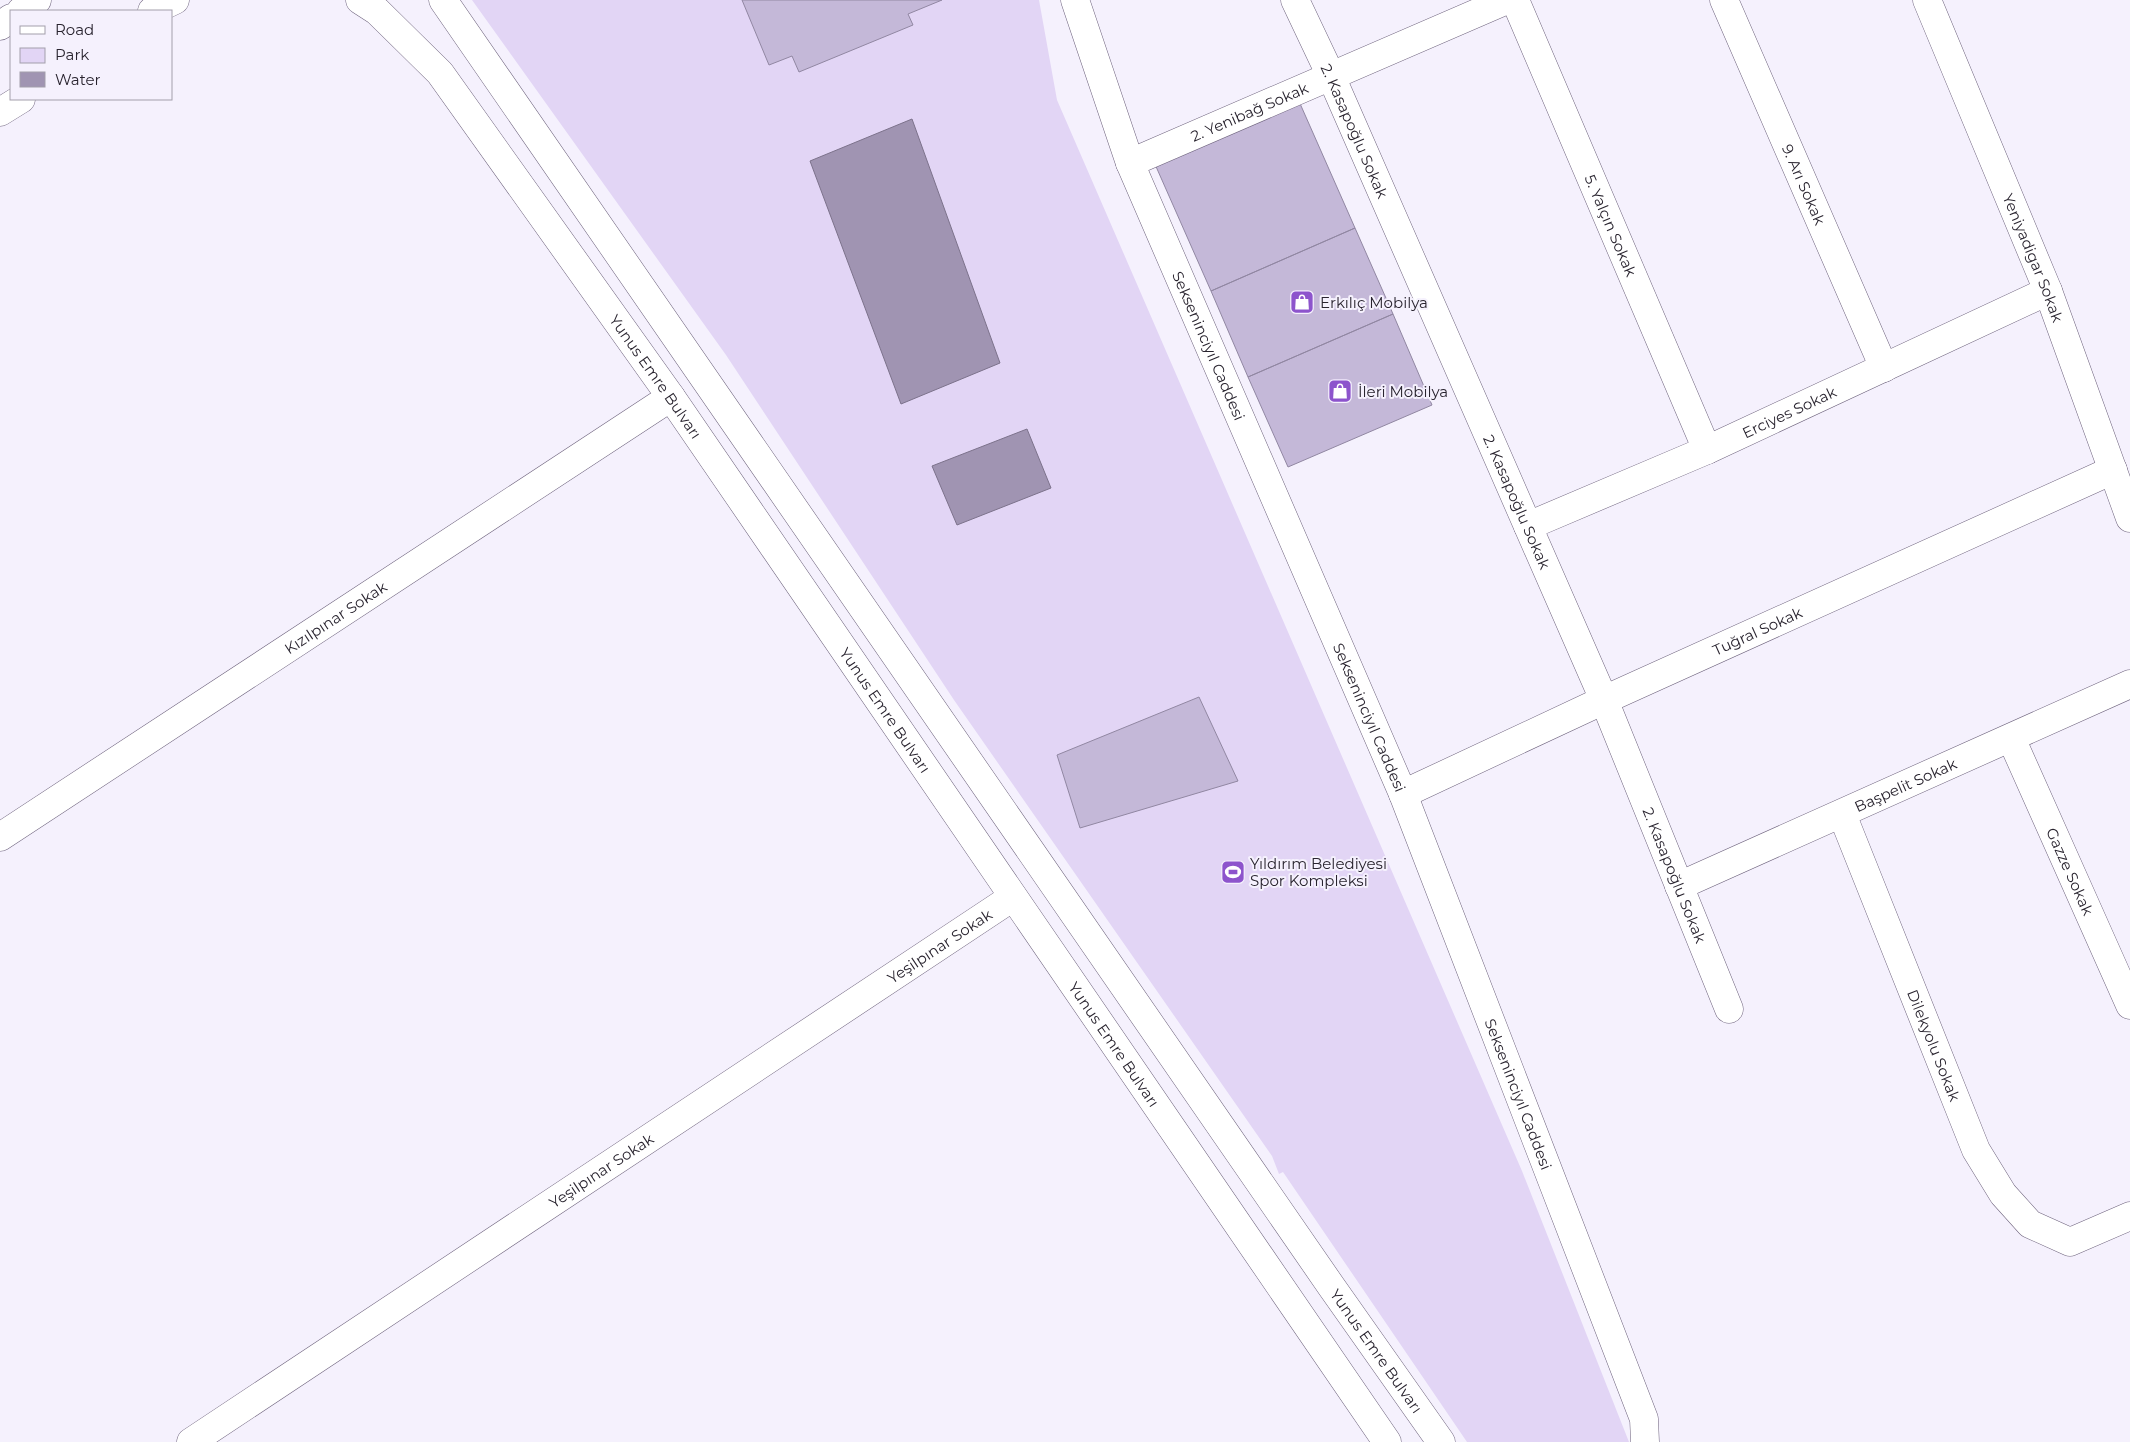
<svg xmlns="http://www.w3.org/2000/svg" width="2130" height="1442" viewBox="0 0 2130 1442" font-family="Montserrat,sans-serif">
  <style>
    .green { fill: #e2d5f5 }
    .water { fill: #a094b2; stroke: #7c728b }
    .building { fill: #c4b8d8; stroke: #9187a2 }
    .lines { fill: none; stroke-linecap: round; stroke-linejoin: round }
    .street-casing { stroke: #6f647e; stroke-width: 29 }
    .secondary-casing { stroke: #6f647e; stroke-width: 29 }
    .primary-casing { stroke: #6f647e; stroke-width: 29 }
    .street { stroke: #fff; stroke-width: 28 }
    .secondary { stroke: #fff; stroke-width: 28 }
    .primary { stroke: #fff; stroke-width: 28 }
    .labels { text-anchor: middle; dominant-baseline: central; stroke-width: 4; stroke-linejoin: round; paint-order: stroke }
    .street-label { font-size: 15px; fill: #29242f; stroke: #f5f1fd }
    .poi-label { font-size: 15px; fill: #29242f; stroke: #f5f1fd; text-anchor: start }
  </style>
  <rect width="100%" height="100%" fill="#f5f1fd"/>
  <path class="green" d="M472,0h567l18,100 465,1071 107,271h-162l-184,-270 -4,2 -7,-18 -318,-456 -228,-345z"/>
  <path class="water" d="M912,119l88,244 -99,41 -91,-243z
    M1027,429l24,59 -94,37 -25,-59z"/>
  <path class="building" d="M742,0h200l-34,14 5,11 -114,47 -7,-16 -23,9z
    M1298,99l57,129 -144,63 -57,-129z
    M1355,228l38,86 -145,63 -37,-86z
    M1393,314l39,91 -144,62 -40,-90z
    M1199,697l39,84 -158,47 -23,-73z"/>
  <g class="lines">
    <g class="street-casing">
      <g id="street">
        <path id="s1" d="M1295,0l36,76 273,624 125,309"/>
        <path id="s2" d="M1515,0l192,450"/>
        <path id="s3" d="M1724,0l160,368"/>
        <path id="s4" d="M1927,0l121,291 82,227"/>
        <path id="s5" d="M1130,163l377,-163"/>
        <path id="s6" d="M1528,526l179,-76 341,-159"/>
        <path id="s7" d="M2011,738l119,267"/>
        <path id="s8" d="M1403,794l201,-94 509,-230"/>
        <path id="s9" d="M1842,814l134,336 27,44 27,30 40,18 60,-26"/>
        <path id="s10" d="M0,837l671,-440"/>
        <path id="s11" d="M1679,886l451,-202"/>
        <path id="s12" d="M191,1442l822,-545"/>
      </g>
    </g>
    <g class="secondary-casing">
      <g id="secondary">
        <path id="s13" d="M1075,0l55,163 273,631 241,625 1,23"/>
      </g>
    </g>
    <g class="primary-casing">
      <g id="primary">
        <path id="s14" d="M360,0l17,11 63,62 231,324 716,1045"/>
        <path id="s15" d="M443,0l888,1286 110,156"/>
        <path d="M21,11l16,-11"/>
        <path d="M152,11l23,-11"/>
        <path d="M0,26l11,-8"/>
        <path d="M0,112l21,-13"/>
      </g>
    </g>
    <use href="#street" class="street"/>
    <use href="#secondary" class="secondary"/>
    <use href="#primary" class="primary"/>
  </g>
  <defs>
    <g id="shop-square" transform="scale(1.25)"><rect x="-9" y="-9" width="18" height="18" rx="4" fill="#8d54cc" stroke="#f5f1fd"/><path d="M-5-2.5h2.3a2.7 3.5 0 0 1 5.4 0H5L5.5 6h-11ZM-1.5-2.5h3a1.5 2.3 0 0 0-3 0Z" fill="#fff"/></g>
    <g id="stadium-square" transform="scale(1.25)"><rect x="-9" y="-9" width="18" height="18" rx="4" fill="#8d54cc" stroke="#f5f1fd"/><path d="M0-5a6.5 5 0 1 0 0 10a6.5 5 0 1 0 0-10ZM-3.5-1.8h7v3.6h-7Z" fill="#fff"/></g>
  </defs>
  <g fill-rule="evenodd">
    <use href="#shop-square" x="1302" y="302"/>
    <use href="#shop-square" x="1340" y="391"/>
    <use href="#stadium-square" x="1233" y="872"/>
  </g>
  <g class="labels">
    <g class="street-label">
      <text stroke="none"><textPath href="#s5" startOffset="130">2. Yenibağ Sokak</textPath></text>
      <text stroke="none"><textPath href="#s1" startOffset="144">2. Kasapoğlu Sokak</textPath></text>
      <text stroke="none"><textPath href="#s3" startOffset="201">9. Arı Sokak</textPath></text>
      <text stroke="none"><textPath href="#s2" startOffset="245">5. Yalçın Sokak</textPath></text>
      <text stroke="none"><textPath href="#s4" startOffset="279">Yeniyadigar Sokak</textPath></text>
      <text stroke="none"><textPath href="#s13" startOffset="371">Sekseninciyıl Caddesi</textPath></text>
      <text stroke="none"><textPath href="#s14" startOffset="481">Yunus Emre Bulvarı</textPath></text>
      <text stroke="none"><textPath href="#s6" startOffset="285">Erciyes Sokak</textPath></text>
      <text stroke="none"><textPath href="#s1" startOffset="549">2. Kasapoğlu Sokak</textPath></text>
      <text stroke="none"><textPath href="#s10" startOffset="401">Kızılpınar Sokak</textPath></text>
      <text stroke="none"><textPath href="#s8" startOffset="390">Tuğral Sokak</textPath></text>
      <text stroke="none"><textPath href="#s14" startOffset="886">Yunus Emre Bulvarı</textPath></text>
      <text stroke="none"><textPath href="#s13" startOffset="776">Sekseninciyıl Caddesi</textPath></text>
      <text stroke="none"><textPath href="#s11" startOffset="248">Başpelit Sokak</textPath></text>
      <text stroke="none"><textPath href="#s7" startOffset="146">Gazze Sokak</textPath></text>
      <text stroke="none"><textPath href="#s1" startOffset="954">2. Kasapoğlu Sokak</textPath></text>
      <text stroke="none"><textPath href="#s12" startOffset="898">Yeşilpınar Sokak</textPath></text>
      <text stroke="none"><textPath href="#s14" startOffset="1291">Yunus Emre Bulvarı</textPath></text>
      <text stroke="none"><textPath href="#s9" startOffset="249">Dilekyolu Sokak</textPath></text>
      <text stroke="none"><textPath href="#s13" startOffset="1181">Sekseninciyıl Caddesi</textPath></text>
      <text stroke="none"><textPath href="#s12" startOffset="492">Yeşilpınar Sokak</textPath></text>
      <text stroke="none"><textPath href="#s15" startOffset="1642">Yunus Emre Bulvarı</textPath></text>
    </g>
    <g class="poi-label">
      <text x="1320" y="302">Erkılıç Mobilya</text>
      <text x="1358" y="391">İleri Mobilya</text>
      <text x="1250" y="863">Yıldırım Belediyesi<tspan x="1250" dy="17">Spor Kompleksi</tspan></text>
    </g>
  </g>
  <rect x="10" y="10" width="162" height="90" fill="#f5f1fd" stroke="#a39fab"/>
  <rect x="20" y="26" width="25" height="8" fill="#ffffff" stroke="#a39fab"/>
  <text x="55" y="35" font-size="15" fill="#29242f">Road</text>
  <rect x="20" y="48" width="25" height="15" fill="#e2d5f5" stroke="#a39fab"/>
  <text x="55" y="60" font-size="15" fill="#29242f">Park</text>
  <rect x="20" y="72" width="25" height="15" fill="#a094b2" stroke="#a39fab"/>
  <text x="55" y="85" font-size="15" fill="#29242f">Water</text>
</svg>
